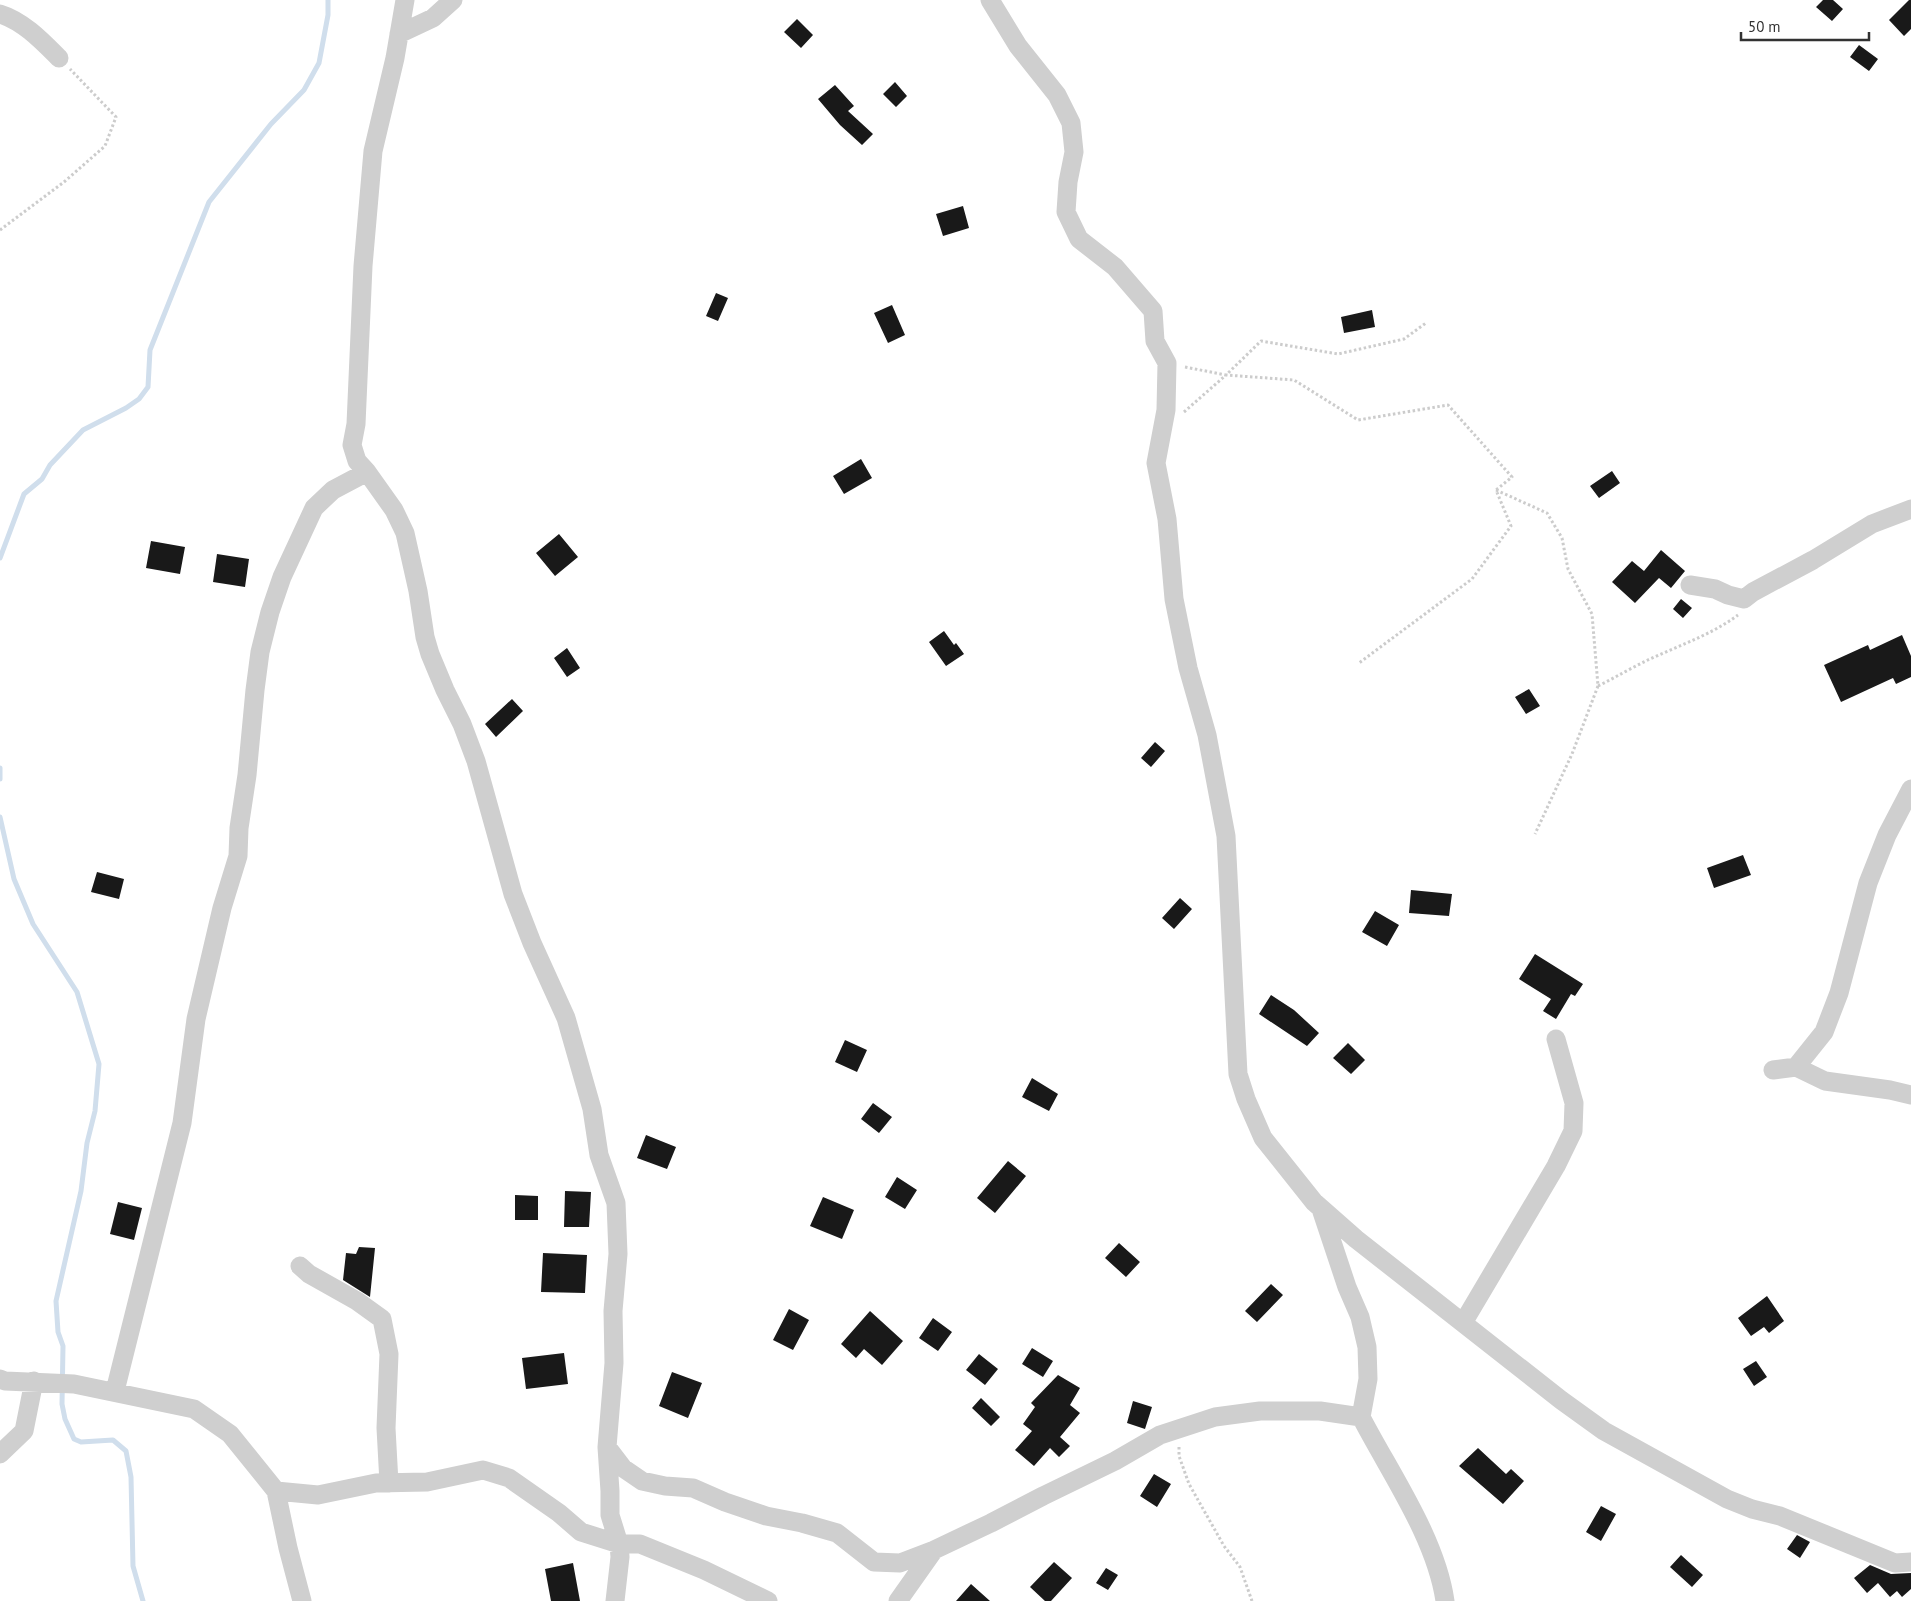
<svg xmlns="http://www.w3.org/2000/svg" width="1911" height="1601" viewBox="0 0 1911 1601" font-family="'PT Sans',sans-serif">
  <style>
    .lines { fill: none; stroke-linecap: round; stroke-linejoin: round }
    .stream { stroke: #d0deec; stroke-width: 5 }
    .building { fill: #191919 }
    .path { stroke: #ccc; stroke-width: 3; stroke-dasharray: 2.5 2.5; stroke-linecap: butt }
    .minor { stroke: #cfcfcf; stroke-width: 19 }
  </style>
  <rect width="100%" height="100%" fill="#fff"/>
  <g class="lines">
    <path class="stream" d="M0,558l24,-64 18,-15 8,-14 33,-35 43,-22 13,-9 9,-12 2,-37 59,-148 62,-78 33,-34 15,-27 9,-48v-15
      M0,768v11
      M0,817l14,62 19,45 44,68 22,72 -4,47 -8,32 -6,48 -25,110 2,31 5,14 -1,58 3,15 9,20 7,3 32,-2 13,11 5,26 2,89 10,35"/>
  </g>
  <path class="building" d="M1823,0h10l10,9 -11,12 -16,-14z
    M1909,0h2v29l-7,7 -15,-16z
    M797,19l16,16 -12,13 -17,-16z
    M1859,45l19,14 -9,12 -19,-14z
    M895,82l12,14 -11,11 -13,-13z
    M835,85l19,21 -6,5 25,23 -11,11 -22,-20 -22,-26z
    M963,206l6,22 -26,8 -7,-22z
    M716,293l12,5 -10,23 -12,-5z
    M892,305l13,30 -17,8 -14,-30z
    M1372,310l3,17 -31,6 -3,-16z
    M861,459l11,19 -28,16 -11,-18z
    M1612,471l8,12 -21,15 -9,-12z
    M559,534l19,23 -23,19 -19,-23z
    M151,541l34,6 -5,27 -34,-6z
    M1661,550l24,21 -14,17 -12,-10 -24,25 -23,-21 20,-21 12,10z
    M217,554l32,5 -4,28 -32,-5z
    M1681,599l11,9 -9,10 -10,-9z
    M944,631l10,14 2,-2 8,11 -18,12 -17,-24z
    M1902,635l9,21v21l-15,7 -3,-6 -52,24 -17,-37 44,-20 2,5z
    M567,648l13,20 -13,9 -13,-19z
    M1529,689l11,17 -14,8 -11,-17z
    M512,699l11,12 -27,26 -11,-13z
    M1155,742l10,9 -14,16 -10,-9z
    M1743,855l8,20 -37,13 -7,-20z
    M97,872l27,7 -5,20 -28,-7z
    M1411,890l41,4 -3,22 -40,-3z
    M1180,898l12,11 -18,20 -12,-11z
    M1375,911l24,14 -12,21 -25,-14z
    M1535,954l48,30 -8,12 -4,-2 -15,25 -13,-8 8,-12 -32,-20z
    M1271,995l23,15 25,23 -12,13 -48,-32z
    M845,1040l22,10 -10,22 -22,-10z
    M1348,1043l17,17 -14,14 -18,-16z
    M1032,1078l26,16 -9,17 -27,-14z
    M873,1103l19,14 -13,16 -18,-14z
    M646,1135l30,12 -9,22 -30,-11z
    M1008,1161l18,15 -31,37 -18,-15z
    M897,1177l20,13 -12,19 -20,-12z
    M565,1191l26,1 -2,35h-25z
    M515,1195l23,1v24h-23z
    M823,1197l31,13 -12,29 -32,-13z
    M118,1202l24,6 -8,32 -24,-6z
    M1119,1243l21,19 -14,15 -21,-19z
    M359,1247l16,1 -5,49 -27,-17 3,-27 10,1z
    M543,1253l44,2 -2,38 -44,-1z
    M1271,1284l12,11 -26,27 -12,-11z
    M1767,1296l17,25 -15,12 -5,-6 -13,9 -13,-18z
    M789,1309l20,11 -16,30 -20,-10z
    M870,1311l33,30 -21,24 -18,-16 -8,9 -15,-14z
    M933,1318l19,14 -14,19 -19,-13z
    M1032,1348l21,13 -10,16 -21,-13z
    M564,1353l4,31 -42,5 -4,-31z
    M979,1354l19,15 -13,16 -19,-15z
    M1756,1361l11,16 -13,9 -11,-17z
    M672,1372l30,11 -14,35 -29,-12z
    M1058,1375l22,13 -10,17 10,8 -20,24 10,9 -11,11 -9,-9 -16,18 -19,-16 17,-19 -9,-7 12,-17 -4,-4z
    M981,1398l19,19 -9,9 -19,-18z
    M1133,1401l19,6 -7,22 -18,-6z
    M1478,1448l28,26 5,-5 13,12 -21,23 -44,-38z
    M1154,1474l17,10 -14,23 -17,-11z
    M1601,1506l15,8 -15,27 -15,-9z
    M1797,1535l13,7 -10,16 -13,-9z
    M1681,1555l22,20 -11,12 -22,-20z
    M1054,1562l18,16 -21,23h-6l-15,-14z
    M573,1563l7,38h-29l-6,-32z
    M1870,1565l21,9 20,-1v16l-9,8 -5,-6 -7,6 -12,-14 -11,10 -13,-15z
    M1106,1568l12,7 -10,15 -12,-7z
    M971,1584l19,17h-34z"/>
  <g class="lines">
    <path class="path" d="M0,230l64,-48 41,-36 11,-29 -46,-48
      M1185,367l41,8 35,-34 77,13 66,-15 22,-16
      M1184,412l42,-37 68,5 64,40 90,-15 64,72 -16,13 15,36 -39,53 -113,84
      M1496,490l51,23 15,25 6,31 24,45 6,72 -26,68 -37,80
      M1598,686c18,-9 35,-19 52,-27 30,-14 61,-24 88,-44
      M1179,1447v9l10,28 35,62 16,21 12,34"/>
    <path class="minor" d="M405,0l-10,58 -22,93 -10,115 -7,158 -4,21 5,16 10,11 27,38 11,23 13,58 7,46 5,17 15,36 17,34 14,37 37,133 19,49 34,75 26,91 7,46 17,48 2,51 -5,57 1,52 -7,84 3,44v24l9,29 1,13 -5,44
      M990,0l28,46 39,49 14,28 3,29 -6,30 -2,30 13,27 36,28 38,44 2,30 12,22 -1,47 -10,53 11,56 7,80 14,69 19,67 19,101 12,238 8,25 17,39 51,64 42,37 205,161 43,31 123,68 25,10 28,7 115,47 16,-1
      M0,14c23,7 42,27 59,44
      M399,34l34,-16 20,-18
      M1690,585l25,4 13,6 16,4 9,-7 60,-32 59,-36 39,-15
      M1796,1067l29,14 65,9 21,5
      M1773,1070l23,-3 28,-35 15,-39 29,-110 19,-48 24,-46
      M300,1266l9,8 48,27 25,18 7,35 -3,74 3,55
      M1463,1323l93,-157 17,-35 1,-28 -18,-64
      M0,1379l5,2 69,3 120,25 36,25 46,57 12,57 14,53
      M115,1391l67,-268 14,-104 26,-111 16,-52 1,-28 8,-53 8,-85 5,-38 10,-40 12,-35 32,-69 19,-18 34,-18
      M1361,1417c29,56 75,121 84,184
      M607,1447l16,21 19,13 23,5 28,2 32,14 41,14 36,7 35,10 37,29 26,1 34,-13 57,-27 52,-27 72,-35 45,-26 55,-18 45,-6h60l41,6 7,-38 -1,-32 -7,-30 -13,-30 -26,-78
      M0,1454l24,-23 10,-50
      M276,1491l42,4 58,-12 51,-1 56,-12 26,8 50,35 22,19 38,12h21l64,26 64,31
      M898,1601l36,-51"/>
  </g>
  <path d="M1741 32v8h128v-8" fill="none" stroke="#323232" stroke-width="2.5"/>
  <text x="1748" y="32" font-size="15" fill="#323232" stroke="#ffffff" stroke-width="4" paint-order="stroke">50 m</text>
</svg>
